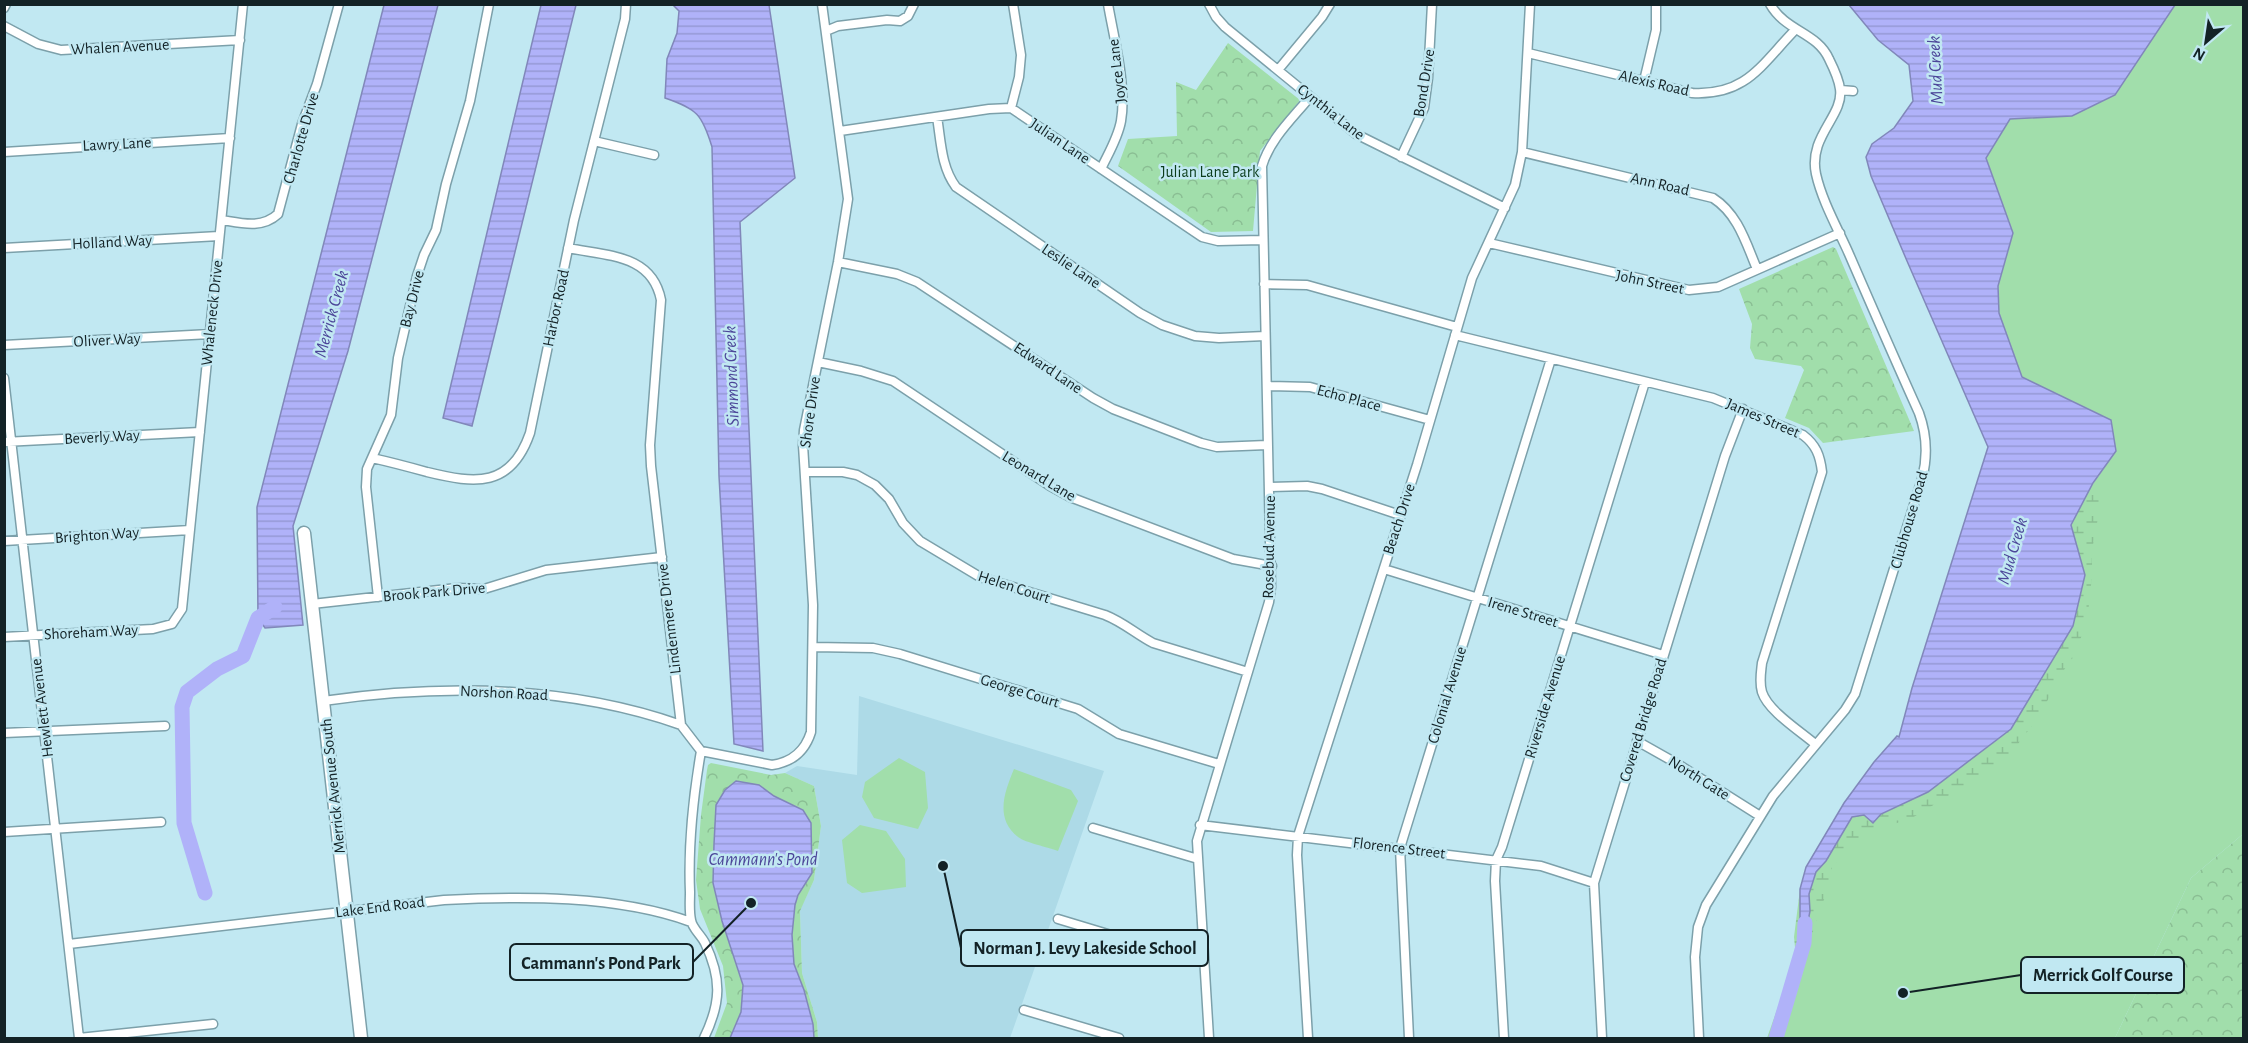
<svg xmlns="http://www.w3.org/2000/svg" width="2248" height="1043" viewBox="0 0 2248 1043" font-family="'Alegreya Sans',sans-serif">
  <style>
    .built { fill: #addae7 }
    .grass { fill: #a1deab }
    .wetland { fill: url(#wetland-marsh) }
    .park { fill: url(#park-crowns) }
    .water { fill: url(#water-rules); stroke: #8187ba; stroke-width: 1.5 }
    .lines { fill: none; stroke-linecap: round; stroke-linejoin: round }
    .river { stroke: #b0b2f9; stroke-width: 15 }
    .street-casing { stroke: #7ca0aa; stroke-width: 11 }
    .secondary-casing { stroke: #7ca0aa; stroke-width: 15 }
    .street { stroke: #fff; stroke-width: 8 }
    .secondary { stroke: #fff; stroke-width: 12 }
    .labels { text-anchor: middle; dominant-baseline: central; stroke-width: 5; stroke-linejoin: round; paint-order: stroke }
    .street-label { font-size: 16px; fill: #132226; stroke: #c1e8f2 }
    .park-label { font-size: 16px; fill: #0b3d1b; stroke: #c1e8f2 }
    .water-label { font-size: 18px; font-style: italic; fill: #4c4699; stroke: #c1e8f2 }
    .leader { fill: none; stroke: #132226; stroke-width: 2 }
    .callout-dot { fill: #132226; stroke: #c1e8f2; stroke-width: 2 }
    .callout { fill: #c1e8f2; stroke: #132226; stroke-width: 2 }
    .callout-label { font-size: 18px; text-anchor: middle; font-weight: bold; fill: #132226 }
  </style>
  <defs>
    <pattern id="wetland-marsh" width="20" height="14" patternUnits="userSpaceOnUse" patternTransform="scale(1.5)"><rect width="20" height="14" fill="#a1deab"/><path d="M1 5h8M5 5V1M11 12h8M15 12V8" fill="none" stroke="#8abe93"/></pattern>
    <pattern id="park-crowns" width="20" height="18" patternUnits="userSpaceOnUse" patternTransform="scale(1.5)"><rect width="20" height="18" fill="#a1deab"/><path d="M2 6a3 3 0 1 1 6 0M12 15a3 3 0 1 1 6 0" fill="none" stroke="#8abe93"/></pattern>
    <pattern id="water-rules" width="6" height="5" patternUnits="userSpaceOnUse" patternTransform="scale(1.5)"><rect width="6" height="5" fill="#b0b2f9"/><path d="M0 2.5h6" fill="none" stroke="#9699d5"/></pattern>
  </defs>
  <rect width="100%" height="100%" fill="#c1e8f2"/>
  <path class="built" d="M859,696l245,75 -94,267h-192l-1,-16 -15,-49 -2,-63 14,-30 7,-54 -7,-40 -29,-13 12,-7 60,9z"/>
  <path class="grass" d="M2175,5h68v829l-52,44 -76,160h-348l61,-173 288,-414 -94,-74 -23,-64 -1,-27 15,-53 -27,-75 24,-40 62,-2 89,-92z
    M899,758l26,14 3,36 -10,21 -44,-11 -12,-21 3,-15z
    M1014,769l57,21 7,11 -20,50c-10,-4 -32,-8 -40,-14 -24,-19 -13,-46 -4,-68z
    M860,825l26,6 19,28 1,28 -44,6 -15,-10 -5,-43z"/>
  <path class="wetland" d="M2093,483l7,12v12l-8,43v26l-5,47 -15,36 -11,15 -22,43 -19,24 -8,13 -26,19 -74,45 -36,12 -20,12 -24,25v14l-12,28 -12,38 -12,11 -2,-21 6,-48v43l4,10 6,-31 -1,-17 7,-22 10,-11 26,-44 12,-2 9,7 8,-8 47,-22 83,-64 62,-102 12,-51 -14,-50z"/>
  <path class="park" d="M1228,43l72,57 -40,51 -7,80 -42,1 -93,-66 10,-27 49,-3 -1,-54 20,8z
    M1833,247l3,2 78,182 -91,12 -14,-15 -24,-10 19,-48 -3,-4 -46,-7 -5,-11 2,-24 -13,-35z
    M711,763l60,12 14,-2 29,13 7,40 -7,54 -14,31 2,62 15,49 1,16h-104l13,-35 -4,-37 -23,-57 -4,-29 5,-65 6,-45 1,-5z
    M2243,834v204h-128l76,-160z"/>
  <path class="water" d="M384,5h54l-90,346 -55,175 10,99 -38,3 -7,-10 -1,-111z
    M541,5h35l-104,421 -29,-8z
    M673,5h96l26,173 -55,44 23,529 -29,-7 -15,-268 -7,-329c-10,-33 -15,-38 -47,-49l2,-39 10,-26 2,-22z
    M1849,5h326l-60,90 -43,21 -62,3 -24,39 27,75 -15,53 1,27 23,64 89,43 5,31 -23,32 -22,42 14,50 -12,51 -62,103 -83,63 -47,22 -8,9 -9,-8 -12,2 -26,44 -10,11 -7,22 1,17 -6,32 -4,-11v-43l6,-22 38,-64 30,-41 23,-26 2,1 13,-49 76,-241 -81,-186 -36,-85 -5,-19 6,-13 22,-16 19,-27 -4,-36 -31,-25z
    M736,781l23,4 15,11 29,14 8,13 1,50 -14,22 -3,10 -3,30 2,29 10,26 9,34 1,14h-84l11,-26 2,-27 -21,-64 -9,-38 1,-39 2,-39 9,-15z"/>
  <g class="lines">
    <path class="river" d="M205,893l-21,-70 -2,-116 5,-15 30,-23 26,-13 15,-38 17,-11
      M1776,1038l28,-95 1,-20"/>
    <g class="street-casing">
      <path id="street" d="M1209,4l7,13 9,10 131,107 149,74
        M4,8l2,-4
        M4,26l34,18 23,6 179,-10
        M826,31l12,-5 49,-6 13,1 8,-5 6,-12
        M1528,53l164,40c54,3 69,-28 103,-63
        M1278,70l44,-53 8,-13
        M1644,81l12,-51v-26
        M1841,90l12,1
        M1011,108l8,-31 2,-22 -8,-51
        M937,117c4,24 4,50 19,70l184,126 22,12 33,11 24,2 46,-2
        M840,131l149,-22 22,-1 191,129 16,4 44,-1
        M594,141l60,14
        M4,152l226,-14
        M1522,152l191,46c25,16 33,45 44,71
        M1401,157l23,-49 4,-30 4,-74
        M1101,169c7,-15 17,-31 20,-48 6,-34 -7,-82 -13,-117
        M222,220c19,3 40,9 56,-6l24,-90 15,-40 22,-80
        M1489,243l200,47 29,-3 122,-54
        M4,248l215,-12
        M568,248c39,8 84,6 93,52l-11,145 1,21 30,259 20,26c-8,47 -13,94 -11,141 0,9 -1,19 1,28 1,8 10,15 14,23 17,36 16,60 -1,95
        M838,262l59,12 20,8 176,116 20,11 88,34 16,4 50,-2
        M1264,284l43,1 150,42
        M1455,335l258,63 90,37c13,10 17,20 19,37l-60,191c-1,10 -3,19 0,29 6,19 38,39 53,52
        M4,345l206,-11
        M818,362l43,9 32,10 157,105 20,11 163,62 39,7
        M4,378l75,660
        M1267,386l43,1 120,33
        M4,442l196,-10
        M372,458c18,4 37,9 55,14 49,12 84,16 103,-39l44,-213 51,-201 1,-15
        M805,472h38l14,3 18,10 14,14 14,24 17,18 60,36 125,38c18,7 31,19 48,28l95,29
        M1270,487l37,-1 15,3 78,26
        M4,541l186,-11
        M1384,569l279,86
        M378,597l-12,-110 1,-18 24,-54 7,-57 19,-82 7,-21 12,-25 10,-46 24,-83 19,-97
        M312,604l145,-16 27,1 62,-19 116,-13
        M4,637l149,-8 19,-5 10,-15 61,-605
        M813,647l60,1 27,6 178,55 41,25 100,30
        M323,701c119,-17 244,-16 358,24
        M4,733l161,-7
        M1637,741l39,22 84,53
        M701,751l71,14c21,-3 33,-14 39,-33l2,-127 -10,-160 1,-15 34,-168 10,-63 -26,-195
        M1200,825l341,41 53,17
        M1093,828l105,31
        M4,832l157,-10
        M1058,919l146,44
        M69,944l375,-44c77,-4 173,-5 247,22
        M1024,1010l95,28
        M79,1038l134,-14
        M1209,1038l-12,-197 72,-239 2,-15 -9,-421c8,-27 30,-47 48,-69
        M1308,1038l-11,-183 1,-19 119,-371 55,-187 43,-93 7,-33 8,-148
        M1409,1038l-9,-190 151,-489
        M1504,1038l-9,-157 1,-21 6,-13 143,-465
        M1602,1038l-8,-155 131,-427 18,-47
        M1699,1038l-4,-81 3,-30 8,-22 67,-109 72,-86 10,-16 67,-215c6,-23 5,-44 -3,-66 -24,-53 -47,-106 -70,-159 -11,-25 -27,-53 -33,-80 -8,-38 28,-58 24,-85 -1,-9 -7,-22 -11,-30 -12,-27 -43,-27 -59,-55"/>
    </g>
    <g class="secondary-casing">
      <path id="secondary" d="M304,533l57,505"/>
    </g>
    <use href="#street" class="street"/>
    <use href="#secondary" class="secondary"/>
  </g>
  <g class="labels">
    <g class="street-label">
      <text transform="translate(120 47) rotate(-3)">Whalen Avenue</text>
      <text transform="translate(1117 71) rotate(-97)">Joyce Lane</text>
      <text transform="translate(1424 83) rotate(-81)">Bond Drive</text>
      <text transform="translate(1654 83) rotate(13)">Alexis Road</text>
      <text transform="translate(1331 112) rotate(38)">Cynthia Lane</text>
      <text transform="translate(301 138) rotate(-74)">Charlotte Drive</text>
      <text transform="translate(1060 141) rotate(34)">Julian Lane</text>
      <text transform="translate(117 144) rotate(-3)">Lawry Lane</text>
      <text transform="translate(1660 184) rotate(13)">Ann Road</text>
      <text transform="translate(112 242) rotate(-3)">Holland Way</text>
      <text transform="translate(1071 266) rotate(34)">Leslie Lane</text>
      <text transform="translate(1650 282) rotate(12)">John Street</text>
      <text transform="translate(412 299) rotate(-76)">Bay Drive</text>
      <text transform="translate(556 308) rotate(-78)">Harbor Road</text>
      <text transform="translate(212 313) rotate(-84)">Whaleneck Drive</text>
      <text transform="translate(107 340) rotate(-3)">Oliver Way</text>
      <text transform="translate(1048 368) rotate(34)">Edward Lane</text>
      <text transform="translate(1349 398) rotate(15)">Echo Place</text>
      <text transform="translate(810 412) rotate(-82)">Shore Drive</text>
      <text transform="translate(1763 418) rotate(23)">James Street</text>
      <text transform="translate(102 437) rotate(-3)">Beverly Way</text>
      <text transform="translate(1039 476) rotate(31)">Leonard Lane</text>
      <text transform="translate(1399 519) rotate(-72)">Beach Drive</text>
      <text transform="translate(1909 520) rotate(-74)">Clubhouse Road</text>
      <text transform="translate(97 535) rotate(-4)">Brighton Way</text>
      <text transform="translate(1269 547) rotate(-89)">Rosebud Avenue</text>
      <text transform="translate(1014 587) rotate(18)">Helen Court</text>
      <text transform="translate(434 592) rotate(-5)">Brook Park Drive</text>
      <text transform="translate(1523 612) rotate(17)">Irene Street</text>
      <text transform="translate(669 619) rotate(-97)">Lindenmere Drive</text>
      <text transform="translate(91 632) rotate(-3)">Shoreham Way</text>
      <text transform="translate(1020 691) rotate(17)">George Court</text>
      <text transform="translate(504 693) rotate(3)">Norshon Road</text>
      <text transform="translate(1447 695) rotate(-73)">Colonial Avenue</text>
      <text transform="translate(1545 707) rotate(-73)">Riverside Avenue</text>
      <text transform="translate(42 708) rotate(-97)">Hewlett Avenue</text>
      <text transform="translate(1643 720) rotate(-73)">Covered Bridge Road</text>
      <text transform="translate(1699 778) rotate(32)">North Gate</text>
      <text transform="translate(333 786) rotate(-96)">Merrick Avenue South</text>
      <text transform="translate(1399 848) rotate(7)">Florence Street</text>
      <text transform="translate(380 907) rotate(-7)">Lake End Road</text>
    </g>
    <g class="park-label">
      <text x="1210" y="172">Julian Lane Park</text>
    </g>
    <g class="water-label">
      <text transform="translate(1936 70) rotate(-93)">Mud Creek</text>
      <text transform="translate(332 314) rotate(-75)">Merrick Creek</text>
      <text transform="translate(732 376) rotate(-92)">Simmond Creek</text>
      <text transform="translate(2013 551) rotate(-74)">Mud Creek</text>
      <text x="763" y="860">Cammann's Pond</text>
    </g>
  </g>
  <path class="leader" d="M943 866L961 948M751 903L693 962M1903 993L2021 975"/>
  <g class="callout-dot">
    <circle cx="943" cy="866" r="6"/>
    <circle cx="751" cy="903" r="6"/>
    <circle cx="1903" cy="993" r="6"/>
  </g>
  <g class="callout">
    <rect x="961" y="930" width="247" height="36" rx="6"/>
    <rect x="510" y="944" width="183" height="36" rx="6"/>
    <rect x="2021" y="957" width="163" height="36" rx="6"/>
  </g>
  <g class="callout-label">
    <text x="1085" y="954">Norman J. Levy Lakeside School</text>
    <text x="601" y="969">Cammann's Pond Park</text>
    <text x="2103" y="981">Merrick Golf Course</text>
  </g>
  <rect width="2248" height="1043" fill="none" stroke="#132226" stroke-width="12"/>
  <g transform="translate(2206 42) rotate(209)" stroke="#c1e8f2" stroke-width="4.5" paint-order="stroke">
  <path d="M0-4.5L10 22L0 15L-10 22Z" fill="#132226"/>
  <text y="-9" font-size="16" font-weight="bold" text-anchor="middle" fill="#132226">N</text>
  </g>
</svg>
